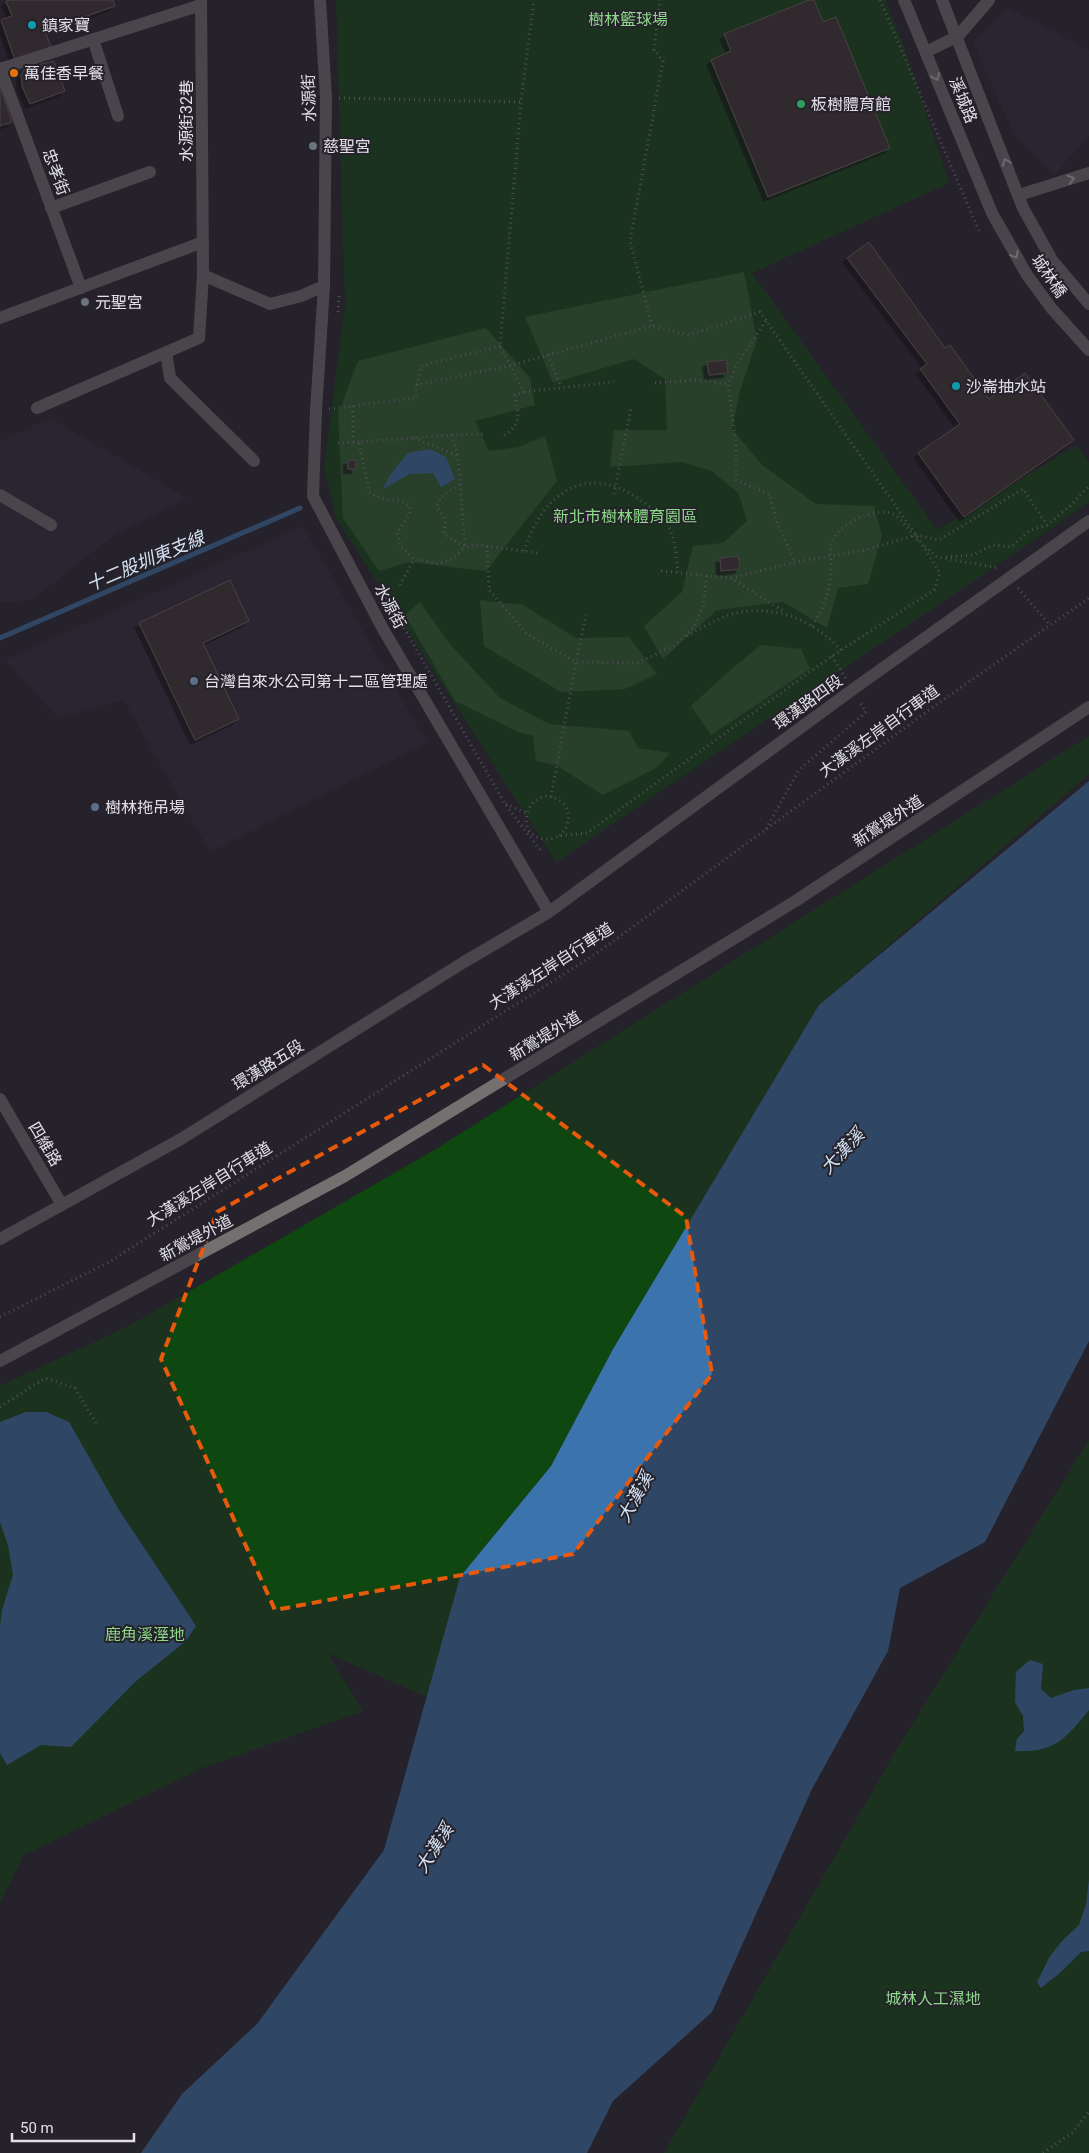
<svg xmlns="http://www.w3.org/2000/svg" width="1089" height="2153" viewBox="0 0 1089 2153" font-family="Roboto,'Noto Sans TC',sans-serif">
  <style>
    .built { fill: #302a38 }
    .green { fill: #0e470f }
    .forest { fill: #2a6229 }
    .water { fill: #3b73ac }
    .lines { fill: none; stroke-linecap: round; stroke-linejoin: round }
    .stream { stroke: #3b73ac; stroke-width: 5 }
    .building { fill: #3d3231; stroke: #726564; filter: url(#shadow) }
    .path { stroke: #838088; stroke-width: 3; stroke-dasharray: 1 4; stroke-linecap: butt }
    .minor { stroke: #757070; stroke-width: 12 }
    .oneway { stroke: #c1bec3 }
    .marked { fill: none; stroke: #e8590c; stroke-width: 4; stroke-dasharray: 10 6; stroke-linejoin: round }
    .culture-dot { fill: #0f9aa8; stroke: #26222b; stroke-width: 2 }
    .food-dot { fill: #e8710a; stroke: #26222b; stroke-width: 2 }
    .leisure-dot { fill: #2e9e5b; stroke: #26222b; stroke-width: 2 }
    .worship-dot { fill: #6b7280; stroke: #26222b; stroke-width: 2 }
    .service-dot { fill: #5c6f8a; stroke: #26222b; stroke-width: 2 }
    .labels { text-anchor: middle; dominant-baseline: central; stroke-width: 4; stroke-linejoin: round; paint-order: stroke }
    .park-label { font-size: 16px; fill: #8bda87; stroke: #26222b }
    .poi-label { font-size: 16px; fill: #e2e0e6; stroke: #26222b; text-anchor: start }
    .street-label { font-size: 16px; fill: #e2e0e6; stroke: #26222b }
    .water-label { font-size: 18px; font-style: italic; fill: #d2e1f1; stroke: #26222b }
  </style>
  <defs>
    <filter id="shadow"><feDropShadow dx="-4.5" dy="4.5" stdDeviation="0" flood-color="#0009"/></filter>
  </defs>
  <rect width="100%" height="100%" fill="#26222b"/>
  <path class="built" d="M1008,8l81,42v86l-35,39 -40,-40 -41,-93z
    M50,418l137,80 -74,38 -81,64 -32,3v-161z
    M303,526l124,217 -217,109 -86,-152 -66,18 -53,-58z"/>
  <path class="green" d="M336,0h549l19,47 45,136 -197,90 185,257 140,-85 12,18v40l-533,359 -220,-344 -12,-50 21,-163z
    M1089,736v38l-270,231 -206,344 -62,117 -91,111 -33,120 -100,-44 36,58 -161,57 -178,87 -24,48v-517l129,-60 307,-177z
    M1089,1440v713h-425l233,-404z"/>
  <path class="forest" d="M744,272l13,68 -17,51 -8,38 30,36 54,39 58,2 8,30 -14,48 -30,4 -11,40 -44,-26 -66,8 -54,49 -19,-33 38,-34 11,-46 30,-3 24,-22 -8,-27 -27,-23 -30,-9 -72,5 4,-37h53l-2,-51 -31,-20 -81,24 -28,-66z
    M486,328l44,50 5,27 -60,16 14,30 30,-4 26,-11 12,45 -71,90 -77,-9 -30,9 -36,-53 -5,-104 20,-53z
    M480,600l43,5 53,33 53,-1 28,37 -32,15 -64,3 -77,-46z
    M420,602l29,41 51,55 49,26 80,7 9,17 32,5 -14,15 -53,27 -47,-30 -20,-4 -3,-25 -15,-4 -63,-31 -50,-86z
    M761,645l40,4 9,20 -99,66 -20,-29 38,-35z"/>
  <path class="water" d="M430,449l16,8 9,22 -14,8 -8,-14 -23,1 -27,15 7,-14 18,-22z
    M1089,781v560l-104,201 -85,46 -12,63 -76,138 -100,223 -99,89 -26,52h-446l41,-59 75,-70 127,-174 76,-273 91,-111 62,-117 206,-344z
    M26,1412h20l23,10 50,88 77,116 -10,15 -51,41 -64,65 -30,-2 -34,20 -7,-12v-126l2,-17 11,-35 -5,-30 -8,-23v-100z
    M1030,1660l13,4 -2,25 10,9 23,-8 15,-2v22c-24,29 -34,43 -74,41l2,-12 7,-8 -1,-15 -8,-14 1,-30z
    M1089,1879v72l-8,1 -20,20 -20,16 -4,-6 13,-26 13,-16 16,-15 7,-20z"/>
  <g class="lines">
    <path class="stream" d="M0,638l300,-130"/>
  </g>
  <path class="building" d="M10,0h103l2,6 -70,25 6,16 -36,13 -14,-40 11,-4 -6,-15z
    M809,0h5l9,22 13,-5 54,131 -122,49 -57,-137 20,-9 -7,-17z
    M54,61l11,30 -35,13 -8,-18 -1,-11 4,-7z
    M0,86l12,36 -12,4z
    M869,242l76,106 5,-3 39,54 36,-26 49,67 -110,77 -46,-64 42,-29 -40,-55 7,-5 -80,-106z
    M726,360l2,13 -19,2 -2,-13z
    M348,460h8v9h-8z
    M738,556l2,13 -19,2 -1,-13z
    M230,580l19,41 -46,22 36,76 -44,21 -56,-117z"/>
  <g class="lines">
    <path class="path" d="M880,0l99,231
      M339,98l182,4
      M338,312l1,-16
      M766,321l-27,40 -11,23 8,59v37l34,15 6,25 19,42
      M652,326l-22,-85 33,-180 -9,-11 6,-50
      M548,355l13,32
      M655,383l41,-3 32,4
      M417,385l4,-19 79,-20
      M524,392l90,-10
      M329,409l87,-11 1,-13 92,-19 143,-40 37,9 71,-23 156,223 24,38 -6,17 -102,66 -245,177c-8,1 -18,1 -27,3 -5,1 -9,4 -15,3 -37,-3 -13,-65 20,-34 6,12 4,22 -6,31
      M452,435l6,21 7,91 13,-2 60,8
      M504,435c19,-11 14,-22 11,-40l9,-3 -24,-46 21,-244 13,-102
      M414,438l44,18
      M353,442v-36
      M338,443l21,-1
      M459,484l-18,13 -4,9 8,14 -1,14 21,13 -13,12 -14,5 -24,-5 -14,-13 -3,-13 13,-19v-8c-12,-9 -29,-4 -41,-14l-10,-50 93,-7 32,-1
      M614,494l17,-86
      M487,546l2,44 38,44 49,28 61,1 37,-17 20,-19 9,-21 4,-31
      M925,546l12,11 62,11
      M524,551c17,-55 60,-90 115,-52 10,7 21,14 28,25 9,15 9,32 11,48
      M946,557l27,-2 20,-10 18,2 18,-16 18,-6 23,-19 19,-20
      M661,571l70,7 54,34
      M731,578l64,-16 71,-12 50,-15 23,5 84,-51 24,36
      M400,585l14,-26
      M1018,588l31,36
      M384,593l121,211 36,47
      M812,626c14,-22 18,-35 19,-62 0,-6 -2,-17 1,-23 7,-17 45,-36 63,-26 9,6 15,18 23,26
      M687,636c15,-8 32,-19 49,-23 41,-9 78,8 105,37
      M832,656l14,23
      M551,797l25,-135 10,-47
      M506,804l20,9
      M766,829l33,-59 67,-58 -7,-11
      M0,1317l109,-55 488,-309 339,-248 153,-107
      M0,1407l45,-29 30,10 21,35
      M1043,2153l29,-20 17,-21"/>
    <path class="minor" d="M320,0l6,97 -2,189 -8,125 -3,85 70,133 166,283
      M904,0l88,213 35,62 25,34 37,41
      M942,0l81,208 29,52 37,44
      M93,39l25,77
      M926,52l32,-16 31,-36
      M0,68l81,220
      M0,69l201,-64
      M1019,195l70,-22
      M51,208l99,-36
      M203,275l67,29 31,-8 23,-10
      M0,318l203,-76
      M166,352l4,26 84,83
      M37,408l162,-70 4,-63 -2,-275
      M0,495l51,30
      M0,1099l62,106
      M0,1239l181,-100 283,-177 85,-50 303,-222 237,-169
      M0,1361l345,-185 449,-274 295,-195"/>
  </g>
  <defs><path id="oneway-chevron" d="M-2-3.5L2.5 0L-2 3.5" fill="none" stroke-width="1.6" stroke-linecap="round" stroke-linejoin="round" transform="scale(1.25)"/></defs>
  <g class="oneway">
    <use href="#oneway-chevron" transform="translate(936 77) rotate(68)"/>
    <use href="#oneway-chevron" transform="translate(1006 162) rotate(-111)"/>
    <use href="#oneway-chevron" transform="translate(1071 179) rotate(-17)"/>
    <use href="#oneway-chevron" transform="translate(1015 255) rotate(60)"/>
  </g>
  <path d="M0 0H1089V2153H0ZM483,1065l203,152 26,157 -139,180 -298,56 -114,-251 56,-147z" fill="#26222b" fill-opacity=".55" fill-rule="evenodd"/>
  <path class="marked" d="M483,1065l203,152 26,157 -139,180 -298,56 -114,-251 56,-147z"/>
  <g class="culture-dot">
    <circle cx="32" cy="25" r="5"/>
    <circle cx="956" cy="386" r="5"/>
  </g>
  <circle class="food-dot" cx="14" cy="73" r="5"/>
  <circle class="leisure-dot" cx="801" cy="104" r="5"/>
  <g class="worship-dot">
    <circle cx="313" cy="146" r="5"/>
    <circle cx="85" cy="302" r="5"/>
  </g>
  <g class="service-dot">
    <circle cx="194" cy="681" r="5"/>
    <circle cx="95" cy="807" r="5"/>
  </g>
  <g class="labels">
    <g class="park-label">
      <text x="628" y="19">樹林籃球場</text>
      <text x="625" y="516">新北市樹林體育園區</text>
      <text x="145" y="1634">鹿角溪溼地</text>
      <text x="933" y="1998">城林人工濕地</text>
    </g>
    <g class="poi-label">
      <text x="42" y="25">鎮家寶</text>
      <text x="24" y="73">萬佳香早餐</text>
      <text x="811" y="104">板樹體育館</text>
      <text x="323" y="146">慈聖宮</text>
      <text x="95" y="302">元聖宮</text>
      <text x="966" y="386">沙崙抽水站</text>
      <text x="204" y="681">台灣自來水公司第十二區管理處</text>
      <text x="105" y="807">樹林拖吊場</text>
    </g>
    <g class="street-label">
      <text transform="translate(309 98) rotate(-92)">水源街</text>
      <text transform="translate(963 100) rotate(68)">溪城路</text>
      <text transform="translate(186 121) rotate(-90)">水源街32巷</text>
      <text transform="translate(56 172) rotate(70)">忠孝街</text>
      <text transform="translate(1049 276) rotate(55)">城林橋</text>
      <text transform="translate(390 606) rotate(62)">水源街</text>
      <text transform="translate(808 702) rotate(-36)">環漢路四段</text>
      <text transform="translate(879 731) rotate(-36)">大漢溪左岸自行車道</text>
      <text transform="translate(888 821) rotate(-33)">新鶯堤外道</text>
      <text transform="translate(551 966) rotate(-33)">大漢溪左岸自行車道</text>
      <text transform="translate(545 1036) rotate(-31)">新鶯堤外道</text>
      <text transform="translate(268 1065) rotate(-32)">環漢路五段</text>
      <text transform="translate(45 1144) rotate(59)">四維路</text>
      <text transform="translate(209 1184) rotate(-32)">大漢溪左岸自行車道</text>
      <text transform="translate(196 1238) rotate(-28)">新鶯堤外道</text>
    </g>
    <g class="water-label">
      <text transform="translate(145 561) rotate(-23)">十二股圳東支線</text>
      <text transform="translate(842 1151) rotate(-47)">大漢溪</text>
      <text transform="translate(635 1497) rotate(-61)">大漢溪</text>
      <text transform="translate(434 1848) rotate(-57)">大漢溪</text>
    </g>
  </g>
  <path d="M12 2133v8h122v-8" fill="none" stroke="#e2e0e6" stroke-width="2.5"/>
  <text x="20" y="2133" font-size="15" fill="#e2e0e6" stroke="#26222b" stroke-width="4" paint-order="stroke">50 m</text>
</svg>
